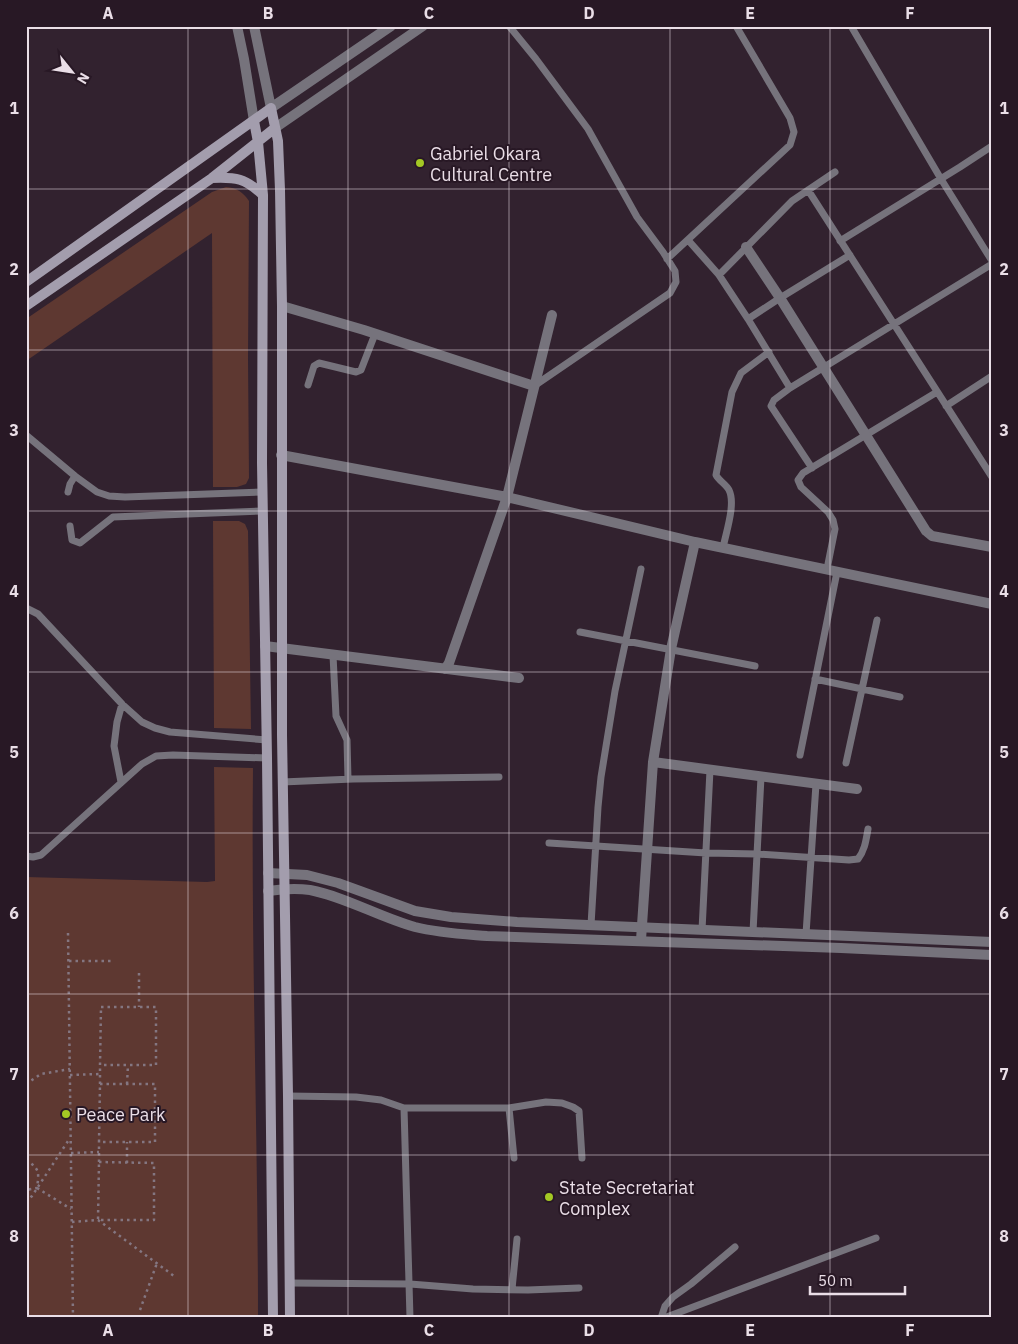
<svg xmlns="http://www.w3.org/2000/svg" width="1018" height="1344" viewBox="0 0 1018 1344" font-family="'IBM Plex Sans',sans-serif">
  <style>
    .green { fill: #5e3831 }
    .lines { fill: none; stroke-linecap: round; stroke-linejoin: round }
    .path { stroke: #847681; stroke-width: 2.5; stroke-dasharray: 2.5 4; stroke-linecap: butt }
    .service { stroke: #76737c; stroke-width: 7 }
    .minor { stroke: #76737c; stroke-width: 10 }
    .tertiary { stroke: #76737c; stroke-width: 10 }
    .secondary { stroke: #a39dad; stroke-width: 10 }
    .grid { fill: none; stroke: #eadee7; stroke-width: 1; stroke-opacity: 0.55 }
    .poi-dot { fill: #a4c824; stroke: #281825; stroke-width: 2 }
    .labels { text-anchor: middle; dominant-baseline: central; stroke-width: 4; stroke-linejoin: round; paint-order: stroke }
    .poi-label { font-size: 18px; fill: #eadee7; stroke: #281825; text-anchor: start }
    .neatline { fill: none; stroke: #eadee7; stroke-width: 2 }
    .grid-label { font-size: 16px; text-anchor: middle; font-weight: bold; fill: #eadee7 }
  </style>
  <rect width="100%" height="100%" fill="#32222f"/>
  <path class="green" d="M226,187c11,1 17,5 23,14l-1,158 1,119 -3,6 -9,3h-24l-1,-254 -186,128v-42l186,-127z
    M213,521h26l6,3 3,7 3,198 -37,-1z
    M214,767l39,1c-2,183 5,367 5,550h-232v-441l181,5 8,-1z"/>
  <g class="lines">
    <path class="path" d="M68,933l5,385
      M69,961h44
      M139,973v34
      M101,1007h55v58h-56z
      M70,1075l30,-1
      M26,1084l15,-10 29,-5
      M100,1084h55v58h-56z
      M100,1084v-19
      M127,1084l1,-19
      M71,1153l28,-1
      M26,1160c14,9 13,12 11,28l-11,2
      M99,1162l55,1v57h-56z
      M99,1162v-20
      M127,1163v-21
      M37,1188l34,21
      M26,1202l6,-6 38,-58
      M72,1222l26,-2 76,56
      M140,1310l17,-47"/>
    <path class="service" d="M509,26l27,33 52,70 49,88 26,35 12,19 1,11 -6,11 -136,93
      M851,26l90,153 51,82
      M808,190l184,287
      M688,240l31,35 29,44 42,69
      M840,241l120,-74 32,-21
      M667,259l123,-114 4,-13 -4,-14 -54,-92
      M719,275l73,-74 43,-29
      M748,319l32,-21 70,-43
      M308,385l6,-19 5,-3 37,9 5,-2 14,-36
      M946,406l46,-30
      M26,435l49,41
      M812,468l-41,-62 3,-6 16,-12 202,-124
      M68,492l2,-8 5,-8 22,16 12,4 16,1 138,-5
      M70,526l2,14 8,3 33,-26 150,-6
      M723,548c3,-16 13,-44 6,-58 -3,-6 -10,-9 -13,-15l16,-83 9,-19 28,-21
      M827,569l8,-40 -2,-9 -5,-8 -27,-25 -3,-7 5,-7 134,-81
      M26,608l12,6 84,90 20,18 13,6 15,4 97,8
      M580,632l175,34
      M333,655l3,61 11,24 1,39
      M815,679l85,18
      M800,755l37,-183
      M846,763l31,-143
      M121,782l-7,-36 3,-24 5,-18
      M282,782l71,-3 146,-2
      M549,843l157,10 51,1 92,6 9,-1c7,-9 8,-19 10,-30
      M26,856l7,1 8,-2 101,-91 14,-8 17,-1 94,3
      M591,925l7,-118 3,-30 14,-86 26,-122
      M702,930l8,-160
      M753,932l8,-155
      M806,934l10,-150
      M288,1096l68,1 25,3 23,8 6,210
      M404,1108h105l37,-6 16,1 11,4 6,4 3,47
      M509,1108l5,50
      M290,1283l120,1 63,5 55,1 51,-2
      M512,1289l5,-50
      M661,1318l4,-12 8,-9 18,-13 44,-37
      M664,1318l212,-80"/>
    <path class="minor" d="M746,247l34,51 146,233 6,5 60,11
      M282,306l82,24 170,56
      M281,455l226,42 188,45 297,62
      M265,646l254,32
      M445,669l4,-6 58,-166 45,-182
      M653,762l204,27
      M641,940l12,-178 18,-113 24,-107"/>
    <path class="tertiary" d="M237,26l7,33 10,62
      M254,26l17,82 120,-82
      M275,128l148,-102
      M268,873l39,2 31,8 77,28 36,6 66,5 475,20
      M268,891c14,-2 28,-3 42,-1 36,7 69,27 105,37 24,6 47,7 72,9l354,12 151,7"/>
    <path class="secondary" d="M254,121l4,21 5,53 -1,268 5,295 6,560
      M212,178c24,-1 33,0 51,17
      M26,282l245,-174 7,33 2,49 2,116v429l6,361 2,222
      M26,306l186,-128 63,-50"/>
  </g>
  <path class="grid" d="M188,26v1292M348,26v1292M509,26v1292M670,26v1292M830,26v1292M26,189h966M26,350h966M26,511h966M26,672h966M26,833h966M26,994h966M26,1155h966"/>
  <g class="poi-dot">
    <circle cx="420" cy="163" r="5"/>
    <circle cx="66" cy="1114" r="5"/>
    <circle cx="549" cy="1197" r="5"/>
  </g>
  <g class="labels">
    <g class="poi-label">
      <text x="430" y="153">Gabriel Okara<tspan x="430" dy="21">Cultural Centre</tspan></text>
      <text x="76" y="1114">Peace Park</text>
      <text x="559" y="1187">State Secretariat<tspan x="559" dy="21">Complex</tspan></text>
    </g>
  </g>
  <rect width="1018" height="1344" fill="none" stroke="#281825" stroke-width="55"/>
  <g transform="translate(72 72) rotate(120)" stroke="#281825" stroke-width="4" paint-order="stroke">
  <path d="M0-4L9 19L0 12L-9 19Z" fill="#eadee7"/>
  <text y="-8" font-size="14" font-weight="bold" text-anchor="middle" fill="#eadee7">N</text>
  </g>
  <path d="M810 1286v8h95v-8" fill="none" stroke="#eadee7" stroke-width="2.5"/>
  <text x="818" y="1286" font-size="15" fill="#eadee7" stroke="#281825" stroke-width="4" paint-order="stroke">50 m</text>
  <rect x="28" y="28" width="962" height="1288" class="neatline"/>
  <g class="grid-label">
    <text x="108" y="19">A</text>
    <text x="268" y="19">B</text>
    <text x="429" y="19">C</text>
    <text x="589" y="19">D</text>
    <text x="750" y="19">E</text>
    <text x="910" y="19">F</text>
    <text x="14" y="114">1</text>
    <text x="1004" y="114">1</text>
    <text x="14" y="275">2</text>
    <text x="1004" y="275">2</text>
    <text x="14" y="436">3</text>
    <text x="1004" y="436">3</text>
    <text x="14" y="597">4</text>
    <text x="1004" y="597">4</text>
    <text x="14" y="758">5</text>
    <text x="1004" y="758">5</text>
    <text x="14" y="919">6</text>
    <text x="1004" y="919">6</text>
    <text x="14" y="1080">7</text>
    <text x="1004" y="1080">7</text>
    <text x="14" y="1242">8</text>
    <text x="1004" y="1242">8</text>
    <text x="108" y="1336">A</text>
    <text x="268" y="1336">B</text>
    <text x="429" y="1336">C</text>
    <text x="589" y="1336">D</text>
    <text x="750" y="1336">E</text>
    <text x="910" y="1336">F</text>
  </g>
</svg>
